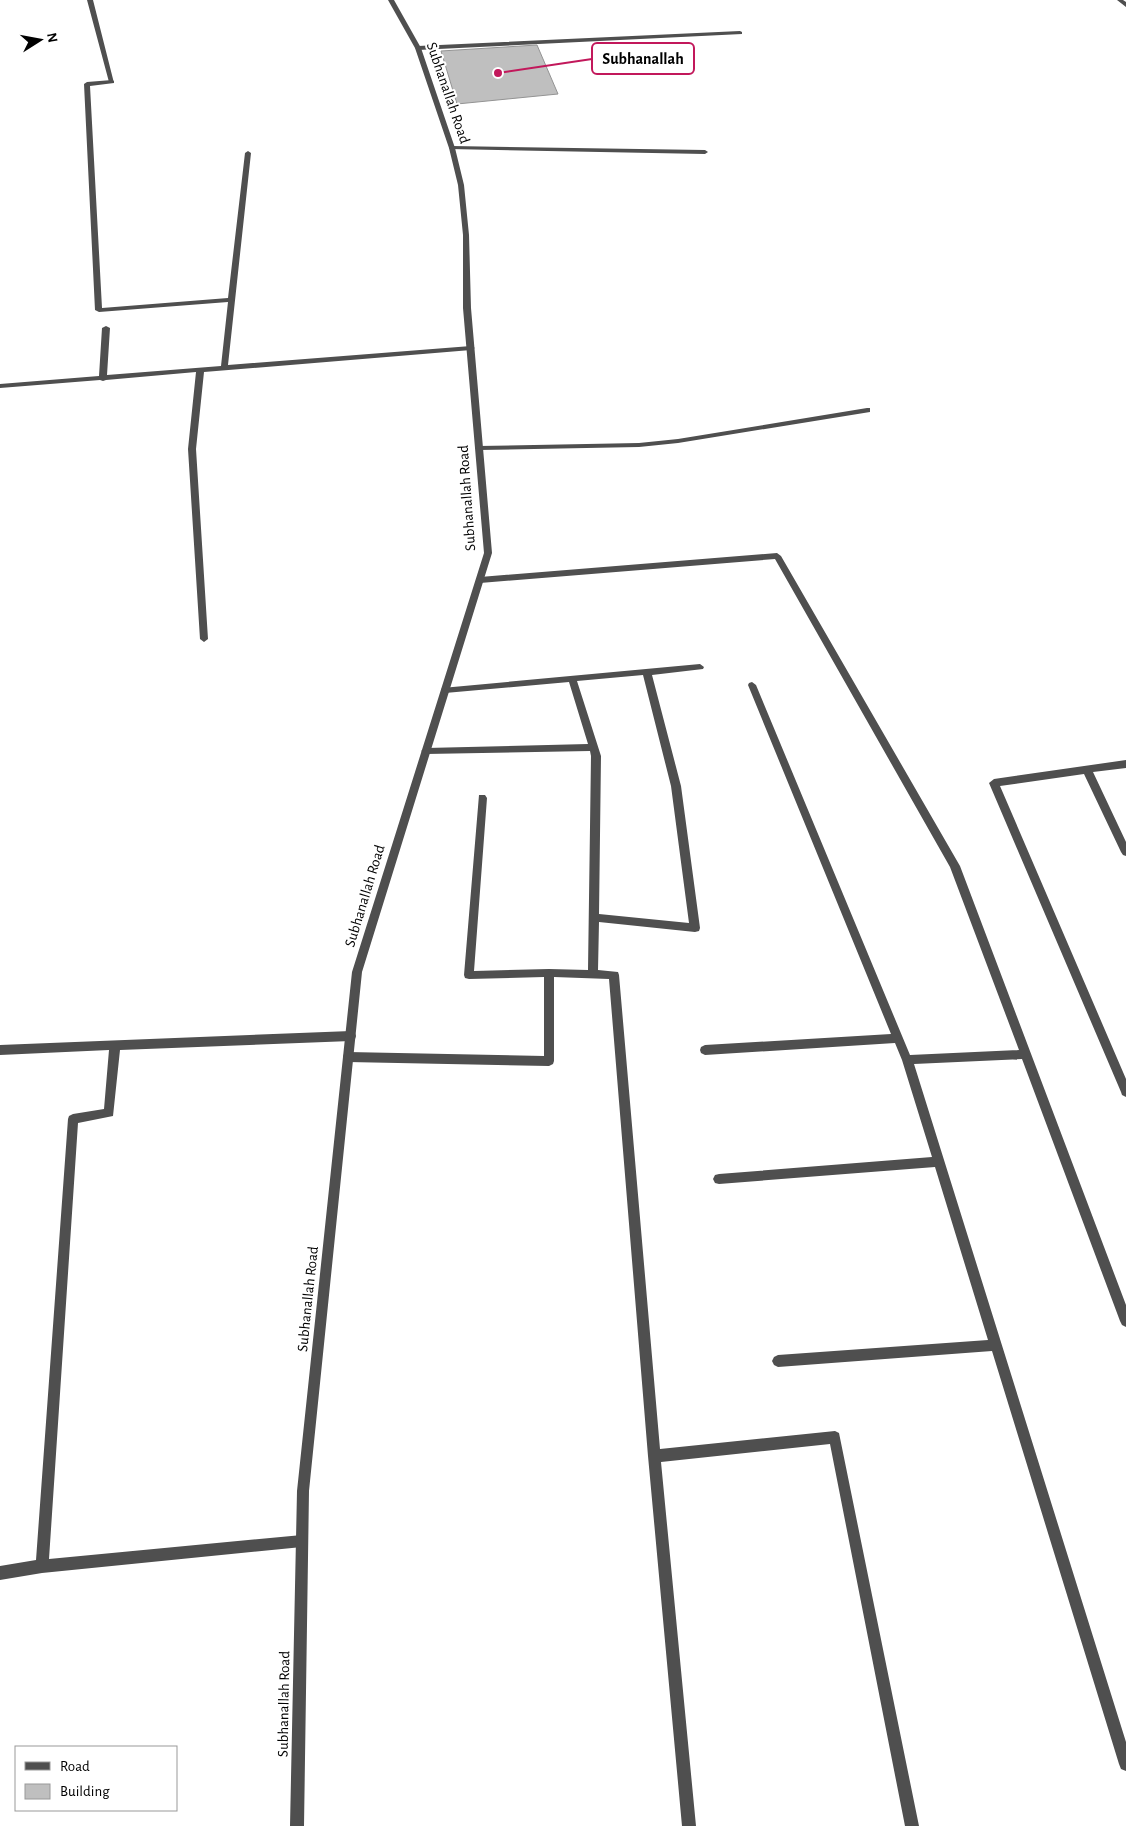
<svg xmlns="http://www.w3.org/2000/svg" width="1126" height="1826" viewBox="0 0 1126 1826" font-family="'Alegreya Sans',sans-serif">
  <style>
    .building { fill: #bfbfbf; stroke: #939393 }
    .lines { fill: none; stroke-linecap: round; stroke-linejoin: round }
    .service { fill: #4f4f4f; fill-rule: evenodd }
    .minor { fill: #4f4f4f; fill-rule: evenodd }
    .tertiary { fill: #4f4f4f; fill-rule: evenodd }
    .labels { text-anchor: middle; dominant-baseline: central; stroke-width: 4; stroke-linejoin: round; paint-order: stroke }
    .street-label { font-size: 15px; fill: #000; stroke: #fff }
    .leader { fill: none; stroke: #c2185b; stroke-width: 2 }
    .callout-dot { fill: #c2185b; stroke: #fff; stroke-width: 2 }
    .callout { fill: #fff; stroke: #c2185b; stroke-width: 2 }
    .callout-label { font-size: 16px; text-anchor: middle; font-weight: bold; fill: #000 }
  </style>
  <rect width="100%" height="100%" fill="#fff"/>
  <path class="building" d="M537,45l21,49 -101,10 -16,-53z"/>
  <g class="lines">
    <path class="service" d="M112,80l2,1v2l-24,3 12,222 126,-10 17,-145 3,-2 3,2 -23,212 243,-19 4,2 -4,2 -267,22 -8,77 12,190 -4,3 -4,-3 -12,-190 8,-77 -90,8 -3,1 -3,-1 -100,8v-4l99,-8 3,-48 4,-2 4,2 -3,47 114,-9 7,-64 -129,10 -4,-2 -11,-226 3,-2z
      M777,553l4,3 179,310 166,439v22l-4,-2 -2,-4 -98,-262 -108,5 212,678v29l-5,-2 -2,-5 -127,-413 -214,16 -4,-2 -2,-4 2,-4 4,-2 210,-15 -53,-173 -216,17 -4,-1 -2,-4 2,-4 4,-1 213,-17 -30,-97 -7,-17 -190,12 -4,-2 -1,-3 1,-3 4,-2 186,-11 -143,-349 1,-2 3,-1 4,3 154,370 109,-5 -69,-183 -175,-308 -295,24 -4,-3 4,-3z
      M700,664l4,3 -1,2 -51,6 29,111 19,142 -1,3 -4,1 -96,-10 -1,48 20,2 1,3 41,474 175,-18 4,2 80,393h-14l-75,-382 -169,18 35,364h-14l-34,-370 -39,-477 -55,-2v84l-1,3 -4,2 -201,-4 -4,-2 -1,-3 1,-3 4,-2 196,4v-79l-75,2 -4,-1 -1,-3 15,-180h6l2,3 -13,173 75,-2 39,1 3,-214 -1,-5 -164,3 -5,-3 5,-3 162,-4 -19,-62 -124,11 -3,-1 -1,-2 1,-2zM643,675l28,111 18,137 -90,-9 2,-158 -24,-75z
      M1126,760v8l-33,4 33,70v14l-3,-1 -2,-3 -37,-78 -84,12 126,293v18l-4,-2 -1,-3 -132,-309 5,-4z
      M351,1031l4,2 1,3 -1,3 -4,2 -231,9 -7,66 -35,7 -29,436 253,-24 5,1 1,5 -1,5 -5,1 -260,26 -42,7v-14l36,-6 32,-441 1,-3 4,-2 31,-5 5,-59 -109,5v-10z"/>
    <path class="minor" d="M87,0h6l21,83 -5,-1z
      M740,31l2,1v2l-324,16 -3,-2 3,-2z
      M452,146l253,4 3,2 -3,2 -255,-5 -1,-1z
      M867,408h3v4l-192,31 -39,4 -160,3 -4,-2 4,-2 160,-3 39,-4z"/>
    <path class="tertiary" d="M388,0h6l27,48 34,100 9,37 5,50 2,73 21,245 -130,419 -53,519 -5,335h-14l7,-335 55,-519 132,-419 -21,-245v-73l-5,-50 -9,-37 -34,-100z
      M1117,0h6l3,2v5z"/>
  </g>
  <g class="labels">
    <g class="street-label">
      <text transform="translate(448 93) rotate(71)">Subhanallah Road</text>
      <text transform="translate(467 498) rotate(-94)">Subhanallah Road</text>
      <text transform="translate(365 896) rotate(-73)">Subhanallah Road</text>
      <text transform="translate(308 1299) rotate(-84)">Subhanallah Road</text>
      <text transform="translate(284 1704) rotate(-89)">Subhanallah Road</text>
    </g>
  </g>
  <path class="leader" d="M498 73L592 59"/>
  <circle class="callout-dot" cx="498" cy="73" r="5"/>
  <rect class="callout" x="592" y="43" width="102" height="31" rx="5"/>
  <g class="callout-label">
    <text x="643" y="64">Subhanallah</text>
  </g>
  <rect x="15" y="1746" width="162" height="65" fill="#ffffff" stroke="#999999"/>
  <rect x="25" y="1762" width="25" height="8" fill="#4f4f4f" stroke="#999999"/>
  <text x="60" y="1771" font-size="15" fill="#000000">Road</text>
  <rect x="25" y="1784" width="25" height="15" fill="#bfbfbf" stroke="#999999"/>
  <text x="60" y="1796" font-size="15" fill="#000000">Building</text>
  <g transform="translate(40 40) rotate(79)" stroke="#ffffff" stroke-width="4" paint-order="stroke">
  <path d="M0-4L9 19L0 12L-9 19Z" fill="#000000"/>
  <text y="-8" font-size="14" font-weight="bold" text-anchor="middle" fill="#000000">N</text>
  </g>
</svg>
